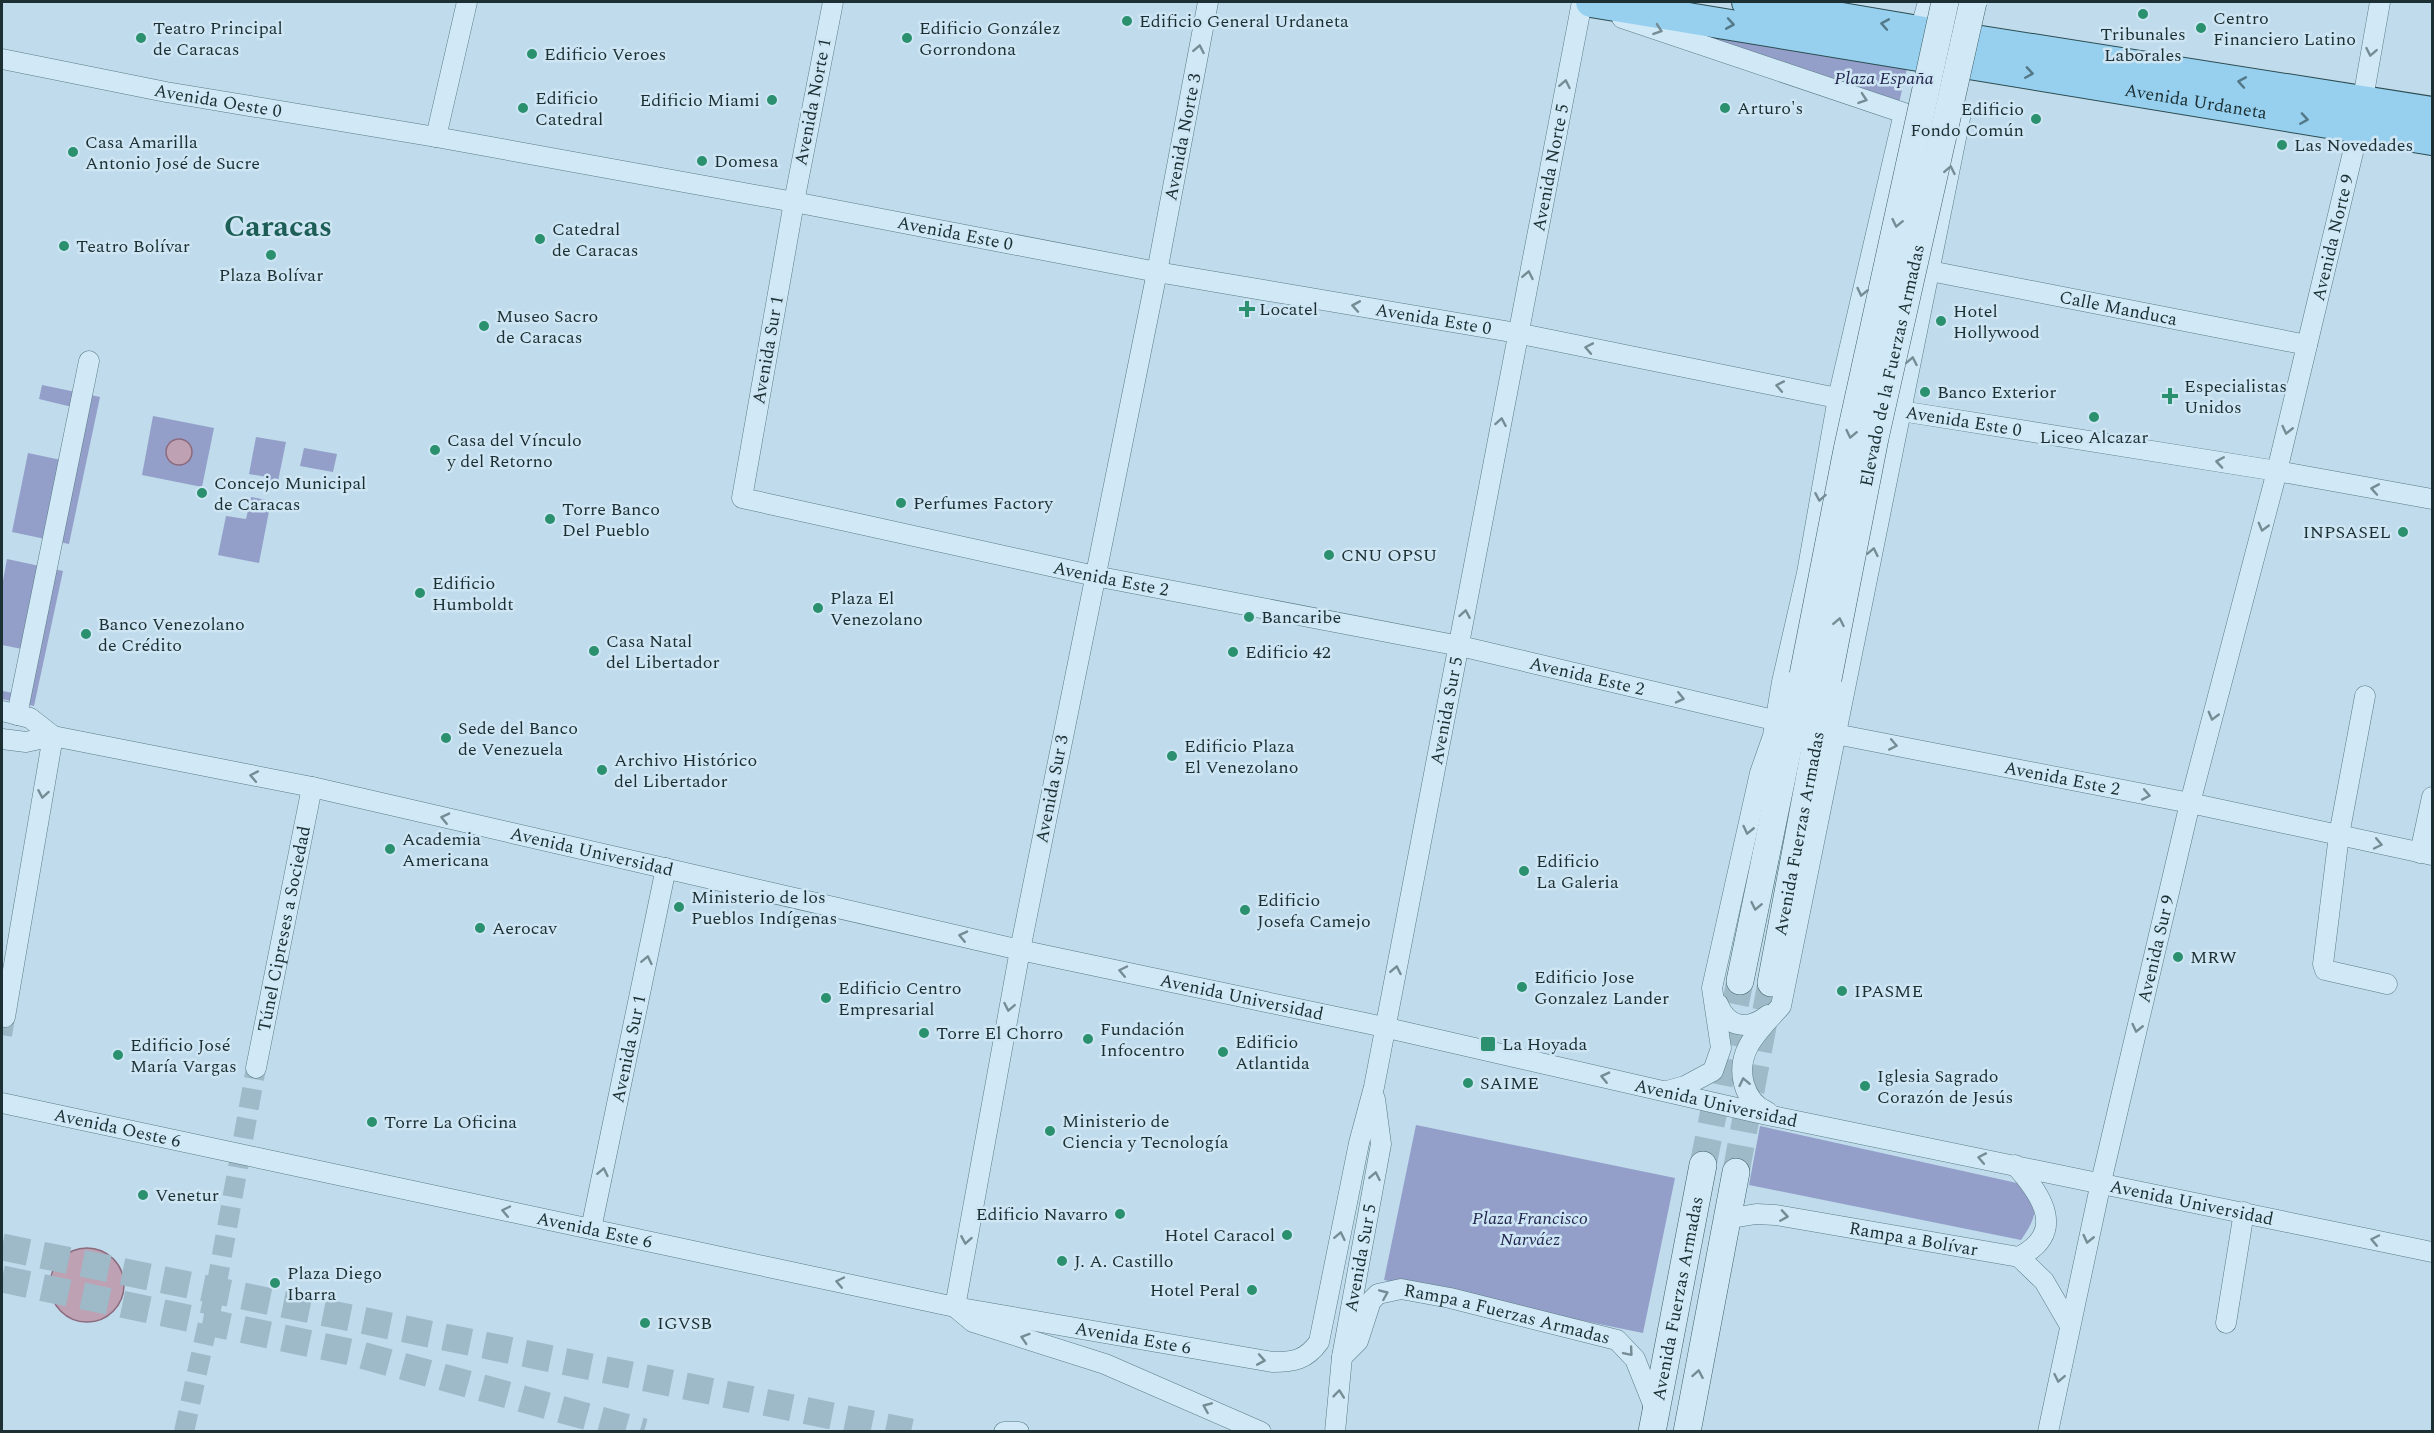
<svg xmlns="http://www.w3.org/2000/svg" width="2434" height="1433" viewBox="0 0 2434 1433" font-family="Spectral,serif">
  <style>
    .green { fill: #939fc9 }
    .water { fill: #bea2b3; stroke: #8b6a7d; stroke-width: 1.5 }
    .lines { fill: none; stroke-linecap: round; stroke-linejoin: round }
    .street-tunnel { stroke: #9eb9c7; stroke-width: 20; stroke-dasharray: 20 10; stroke-linecap: butt }
    .secondary-tunnel { stroke: #9eb9c7; stroke-width: 27; stroke-dasharray: 27 14; stroke-linecap: butt }
    .street-casing { stroke: #587b84; stroke-width: 21 }
    .secondary-casing { stroke: #3b5e65; stroke-width: 28 }
    .primary-casing { stroke: #2c4c51; stroke-width: 32 }
    .street { stroke: #d1e9f7; stroke-width: 20 }
    .secondary { stroke: #d1e9f7; stroke-width: 27 }
    .primary { stroke: #97d0ef; stroke-width: 30 }
    .secondary-bridge-casing { stroke: #3b5e65; stroke-width: 28; stroke-linecap: butt }
    .secondary-bridge { stroke: #d1e9f7; stroke-width: 27 }
    .oneway { stroke: #537888 }
    .oneway2 { stroke: #768c95 }
    .poi-dot { fill: #2a906e; stroke: #cee5f4; stroke-width: 2 }
    .labels { text-anchor: middle; dominant-baseline: central; stroke-width: 5; stroke-linejoin: round; paint-order: stroke }
    .poi-label { font-size: 18px; fill: #1c3033; stroke: #cee5f4; text-anchor: start }
    .park-label { font-size: 18px; font-style: italic; fill: #23274f; stroke: #cee5f4 }
    .street-label { font-size: 18px; fill: #1c3033; stroke: #cee5f4 }
    .town-label { font-size: 30px; font-weight: bold; fill: #1d5f56; stroke: #cee5f4 }
  </style>
  <rect width="100%" height="100%" fill="#bfdbec"/>
  <path class="green" d="M1694,32l214,32 -9,39z
    M42,385l58,12 -31,147 -57,-12 16,-79 33,7 11,-53 -33,-8z
    M153,416l61,12 -12,59 -60,-12z
    M256,437l30,5 -9,44 -11,-2 1,-7 -18,-3z
    M304,448l33,6 -4,18 -33,-6z
    M251,497l20,4 -12,62 -41,-8 8,-39 20,3z
    M7,559l56,12 -29,135 -32,-7v-8l12,2 8,-44 -20,-4v-59z
    M1416,1125l259,53 -32,155 -259,-53z
    M1760,1126l266,59c2,3 7,8 8,12 5,15 -5,32 -13,43l-272,-55z"/>
  <path class="water" d="M166 452a13 13 0 1 1 26 0a13 13 0 1 1-26 0Z
    M50 1285a37 37 0 1 1 74 0a37 37 0 1 1-74 0Z"/>
  <g class="lines">
    <path class="street-tunnel" d="M2,1035l3,-18
      M184,1432l34,-155 38,-209"/>
    <path class="secondary-tunnel" d="M1703,1165l37,-184
      M1736,1172l35,-189
      M2,1247l909,185
      M2,1279l348,73 294,80"/>
    <g class="street-casing">
      <g id="street">
        <path id="s1" d="M833,2l-39,200 -52,296 353,78 365,70 360,85 370,72 242,52"/>
        <path id="s2" d="M1208,2l-51,270 -137,678 -65,357 317,55c22,0 34,-2 47,-20l40,-199 15,-56 208,-1085"/>
        <path d="M1622,18l282,95 -66,285 -31,175 -25,109 -9,54 -13,37 -48,215 9,60 -8,23 -28,15 -18,5"/>
        <path d="M1920,31l8,-29"/>
        <path id="s3" d="M2,59l164,33 270,45 358,65 363,70 360,61 384,78 376,60 155,28"/>
        <path d="M436,137l31,-135"/>
        <path id="s4" d="M1930,271l377,74"/>
        <path d="M2365,696l-26,139 -16,129 2,6 62,14"/>
        <path d="M2,711l28,7 23,18"/>
        <path d="M17,715l72,-354"/>
        <path id="s5" d="M2,739l24,3 27,-6 259,51 708,163 350,74 393,90 669,138"/>
        <path d="M2420,853l12,-56"/>
        <path d="M1718,1004c10,25 31,26 50,11"/>
        <path d="M5,1017l48,-281"/>
        <path id="s6" d="M256,1068l56,-281"/>
        <path id="s7" d="M2,1103l953,204 18,15 132,42 156,68"/>
        <path d="M1768,1112c-13,-5 -20,-14 -24,-28 -9,-34 16,-54 37,-78l180,-893"/>
        <path d="M2015,1165c27,30 52,67 4,92"/>
        <path id="s8" d="M1726,1219l30,-5 20,1 243,42 25,24 25,43"/>
        <path id="s9" d="M591,1229l75,-361"/>
        <path d="M2226,1323l18,-111"/>
        <path id="s10" d="M1342,1357l16,-16 13,-40 7,-7 23,-5 49,9 167,42 18,19 18,45v7"/>
        <path d="M1004,1432h15"/>
        <path id="s11" d="M1335,1432l7,-75 39,-213 -6,-45"/>
        <path id="s12" d="M2048,1432l53,-250 89,-379 87,-332 78,-327 25,-142"/>
      </g>
    </g>
    <g class="secondary-casing">
      <g id="secondary">
        <path d="M1740,981l63,-306"/>
        <path id="s13" d="M1771,983l57,-304"/>
        <path id="s14" d="M1652,1432l51,-267"/>
        <path d="M1687,1432l49,-260"/>
      </g>
    </g>
    <g class="primary-casing">
      <g id="primary">
        <path d="M1591,2l346,57"/>
        <path d="M1747,2l195,33"/>
        <path d="M1962,38l470,74"/>
        <path id="s15" d="M1957,62l475,78"/>
      </g>
    </g>
    <use href="#street" class="street"/>
    <use href="#secondary" class="secondary"/>
    <use href="#primary" class="primary"/>
    <g class="secondary-bridge-casing">
      <g id="secondary-bridge">
        <path d="M1803,675l44,-225 98,-448"/>
        <path id="s16" d="M1828,679l47,-241 98,-436"/>
      </g>
    </g>
    <use href="#secondary-bridge" class="secondary-bridge"/>
  </g>
  <defs><path id="oneway-chevron" d="M-2-3.5L2.5 0L-2 3.5" fill="none" stroke-width="1.6" stroke-linecap="round" stroke-linejoin="round" transform="scale(1.5)"/></defs>
  <g class="oneway">
    <use href="#oneway-chevron" transform="translate(1730 24) rotate(10)"/>
    <use href="#oneway-chevron" transform="translate(1885 24) rotate(-170)"/>
    <use href="#oneway-chevron" transform="translate(2029 73) rotate(9)"/>
    <use href="#oneway-chevron" transform="translate(2242 82) rotate(-170)"/>
    <use href="#oneway-chevron" transform="translate(2304 119) rotate(9)"/>
  </g>
  <g class="oneway2">
    <use href="#oneway-chevron" transform="translate(1658 30) rotate(19)"/>
    <use href="#oneway-chevron" transform="translate(1199 49) rotate(-79)"/>
    <use href="#oneway-chevron" transform="translate(2371 52) rotate(101)"/>
    <use href="#oneway-chevron" transform="translate(1565 84) rotate(-79)"/>
    <use href="#oneway-chevron" transform="translate(1863 99) rotate(19)"/>
    <use href="#oneway-chevron" transform="translate(1950 170) rotate(-79)"/>
    <use href="#oneway-chevron" transform="translate(1897 223) rotate(102)"/>
    <use href="#oneway-chevron" transform="translate(1528 275) rotate(-79)"/>
    <use href="#oneway-chevron" transform="translate(1862 292) rotate(103)"/>
    <use href="#oneway-chevron" transform="translate(1356 306) rotate(-170)"/>
    <use href="#oneway-chevron" transform="translate(1589 348) rotate(-169)"/>
    <use href="#oneway-chevron" transform="translate(1912 361) rotate(-79)"/>
    <use href="#oneway-chevron" transform="translate(1780 386) rotate(-169)"/>
    <use href="#oneway-chevron" transform="translate(1501 422) rotate(-80)"/>
    <use href="#oneway-chevron" transform="translate(2287 430) rotate(103)"/>
    <use href="#oneway-chevron" transform="translate(1851 434) rotate(102)"/>
    <use href="#oneway-chevron" transform="translate(2220 462) rotate(-171)"/>
    <use href="#oneway-chevron" transform="translate(2375 489) rotate(-170)"/>
    <use href="#oneway-chevron" transform="translate(1820 497) rotate(100)"/>
    <use href="#oneway-chevron" transform="translate(2263 527) rotate(105)"/>
    <use href="#oneway-chevron" transform="translate(1873 552) rotate(-78)"/>
    <use href="#oneway-chevron" transform="translate(1465 614) rotate(-80)"/>
    <use href="#oneway-chevron" transform="translate(1839 622) rotate(-79)"/>
    <use href="#oneway-chevron" transform="translate(1680 698) rotate(13)"/>
    <use href="#oneway-chevron" transform="translate(2213 716) rotate(105)"/>
    <use href="#oneway-chevron" transform="translate(1893 745) rotate(11)"/>
    <use href="#oneway-chevron" transform="translate(254 776) rotate(-169)"/>
    <use href="#oneway-chevron" transform="translate(43 794) rotate(100)"/>
    <use href="#oneway-chevron" transform="translate(2146 795) rotate(11)"/>
    <use href="#oneway-chevron" transform="translate(445 818) rotate(-167)"/>
    <use href="#oneway-chevron" transform="translate(1748 830) rotate(103)"/>
    <use href="#oneway-chevron" transform="translate(2378 844) rotate(12)"/>
    <use href="#oneway-chevron" transform="translate(1756 906) rotate(102)"/>
    <use href="#oneway-chevron" transform="translate(963 936) rotate(-167)"/>
    <use href="#oneway-chevron" transform="translate(647 960) rotate(-78)"/>
    <use href="#oneway-chevron" transform="translate(1396 970) rotate(-79)"/>
    <use href="#oneway-chevron" transform="translate(1123 971) rotate(-168)"/>
    <use href="#oneway-chevron" transform="translate(1009 1007) rotate(101)"/>
    <use href="#oneway-chevron" transform="translate(2137 1028) rotate(103)"/>
    <use href="#oneway-chevron" transform="translate(1605 1077) rotate(-167)"/>
    <use href="#oneway-chevron" transform="translate(1744 1082) rotate(-102)"/>
    <use href="#oneway-chevron" transform="translate(1982 1158) rotate(-169)"/>
    <use href="#oneway-chevron" transform="translate(603 1172) rotate(-78)"/>
    <use href="#oneway-chevron" transform="translate(1375 1176) rotate(-79)"/>
    <use href="#oneway-chevron" transform="translate(506 1211) rotate(-168)"/>
    <use href="#oneway-chevron" transform="translate(1784 1216) rotate(9)"/>
    <use href="#oneway-chevron" transform="translate(1340 1236) rotate(-78)"/>
    <use href="#oneway-chevron" transform="translate(2088 1239) rotate(103)"/>
    <use href="#oneway-chevron" transform="translate(966 1240) rotate(100)"/>
    <use href="#oneway-chevron" transform="translate(2375 1240) rotate(-168)"/>
    <use href="#oneway-chevron" transform="translate(840 1282) rotate(-168)"/>
    <use href="#oneway-chevron" transform="translate(1384 1294) rotate(-23)"/>
    <use href="#oneway-chevron" transform="translate(1025 1338) rotate(-162)"/>
    <use href="#oneway-chevron" transform="translate(1629 1352) rotate(50)"/>
    <use href="#oneway-chevron" transform="translate(1261 1360) rotate(10)"/>
    <use href="#oneway-chevron" transform="translate(1698 1374) rotate(-80)"/>
    <use href="#oneway-chevron" transform="translate(2059 1378) rotate(101)"/>
    <use href="#oneway-chevron" transform="translate(1339 1394) rotate(-84)"/>
    <use href="#oneway-chevron" transform="translate(1207 1407) rotate(-157)"/>
  </g>
  <g class="poi-dot">
    <circle cx="2143" cy="14" r="6"/>
    <circle cx="1127" cy="21" r="6"/>
    <circle cx="2201" cy="28" r="6"/>
    <circle cx="141" cy="38" r="6"/>
    <circle cx="907" cy="38" r="6"/>
    <circle cx="532" cy="54" r="6"/>
    <circle cx="772" cy="100" r="6"/>
    <circle cx="523" cy="108" r="6"/>
    <circle cx="1725" cy="108" r="6"/>
    <circle cx="2036" cy="119" r="6"/>
    <circle cx="2282" cy="145" r="6"/>
    <circle cx="73" cy="152" r="6"/>
    <circle cx="702" cy="161" r="6"/>
    <circle cx="540" cy="239" r="6"/>
    <circle cx="64" cy="246" r="6"/>
    <circle cx="271" cy="255" r="6"/>
    <path d="M1244 300h6v6h6v6h-6v6h-6v-6h-6v-6h6z"/>
    <circle cx="1941" cy="321" r="6"/>
    <circle cx="484" cy="326" r="6"/>
    <circle cx="1925" cy="392" r="6"/>
    <path d="M2167 387h6v6h6v6h-6v6h-6v-6h-6v-6h6z"/>
    <circle cx="2094" cy="417" r="6"/>
    <circle cx="435" cy="450" r="6"/>
    <circle cx="202" cy="493" r="6"/>
    <circle cx="901" cy="503" r="6"/>
    <circle cx="550" cy="519" r="6"/>
    <circle cx="2403" cy="532" r="6"/>
    <circle cx="1329" cy="555" r="6"/>
    <circle cx="420" cy="593" r="6"/>
    <circle cx="818" cy="608" r="6"/>
    <circle cx="1249" cy="617" r="6"/>
    <circle cx="86" cy="634" r="6"/>
    <circle cx="594" cy="651" r="6"/>
    <circle cx="1233" cy="652" r="6"/>
    <circle cx="446" cy="738" r="6"/>
    <circle cx="1172" cy="756" r="6"/>
    <circle cx="602" cy="770" r="6"/>
    <circle cx="390" cy="849" r="6"/>
    <circle cx="1524" cy="871" r="6"/>
    <circle cx="679" cy="907" r="6"/>
    <circle cx="1245" cy="910" r="6"/>
    <circle cx="480" cy="928" r="6"/>
    <circle cx="2178" cy="957" r="6"/>
    <circle cx="1522" cy="987" r="6"/>
    <circle cx="1842" cy="991" r="6"/>
    <circle cx="826" cy="998" r="6"/>
    <circle cx="924" cy="1033" r="6"/>
    <circle cx="1088" cy="1039" r="6"/>
    <rect x="1480" y="1036" width="16" height="16" rx="3"/>
    <circle cx="1223" cy="1052" r="6"/>
    <circle cx="118" cy="1055" r="6"/>
    <circle cx="1468" cy="1083" r="6"/>
    <circle cx="1865" cy="1086" r="6"/>
    <circle cx="372" cy="1122" r="6"/>
    <circle cx="1050" cy="1131" r="6"/>
    <circle cx="143" cy="1195" r="6"/>
    <circle cx="1120" cy="1214" r="6"/>
    <circle cx="1287" cy="1235" r="6"/>
    <circle cx="1062" cy="1261" r="6"/>
    <circle cx="275" cy="1283" r="6"/>
    <circle cx="1252" cy="1290" r="6"/>
    <circle cx="645" cy="1323" r="6"/>
  </g>
  <g class="labels">
    <g class="poi-label">
      <text x="2213" y="18">Centro<tspan x="2213" dy="21">Financiero Latino</tspan></text>
      <text x="1139" y="21">Edificio General Urdaneta</text>
      <text x="153" y="28">Teatro Principal<tspan x="153" dy="21">de Caracas</tspan></text>
      <text x="919" y="28">Edificio González<tspan x="919" dy="21">Gorrondona</tspan></text>
      <text x="2143" y="34" text-anchor="middle">Tribunales<tspan x="2143" dy="21">Laborales</tspan></text>
      <text x="544" y="54">Edificio Veroes</text>
      <text x="535" y="98">Edificio<tspan x="535" dy="21">Catedral</tspan></text>
      <text x="760" y="100" text-anchor="end">Edificio Miami</text>
      <text x="1737" y="108">Arturo's</text>
      <text x="2024" y="109" text-anchor="end">Edificio<tspan x="2024" dy="21">Fondo Común</tspan></text>
      <text x="85" y="142">Casa Amarilla<tspan x="85" dy="21">Antonio José de Sucre</tspan></text>
      <text x="2294" y="145">Las Novedades</text>
      <text x="714" y="161">Domesa</text>
      <text x="552" y="229">Catedral<tspan x="552" dy="21">de Caracas</tspan></text>
      <text x="76" y="246">Teatro Bolívar</text>
      <text x="271" y="275" text-anchor="middle">Plaza Bolívar</text>
      <text x="1259" y="309">Locatel</text>
      <text x="1953" y="311">Hotel<tspan x="1953" dy="21">Hollywood</tspan></text>
      <text x="496" y="316">Museo Sacro<tspan x="496" dy="21">de Caracas</tspan></text>
      <text x="2184" y="386">Especialistas<tspan x="2184" dy="21">Unidos</tspan></text>
      <text x="1937" y="392">Banco Exterior</text>
      <text x="2094" y="437" text-anchor="middle">Liceo Alcazar</text>
      <text x="447" y="440">Casa del Vínculo<tspan x="447" dy="21">y del Retorno</tspan></text>
      <text x="214" y="483">Concejo Municipal<tspan x="214" dy="21">de Caracas</tspan></text>
      <text x="913" y="503">Perfumes Factory</text>
      <text x="562" y="509">Torre Banco<tspan x="562" dy="21">Del Pueblo</tspan></text>
      <text x="2391" y="532" text-anchor="end">INPSASEL</text>
      <text x="1341" y="555">CNU OPSU</text>
      <text x="432" y="583">Edificio<tspan x="432" dy="21">Humboldt</tspan></text>
      <text x="830" y="598">Plaza El<tspan x="830" dy="21">Venezolano</tspan></text>
      <text x="1261" y="617">Bancaribe</text>
      <text x="98" y="624">Banco Venezolano<tspan x="98" dy="21">de Crédito</tspan></text>
      <text x="606" y="641">Casa Natal<tspan x="606" dy="21">del Libertador</tspan></text>
      <text x="1245" y="652">Edificio 42</text>
      <text x="458" y="728">Sede del Banco<tspan x="458" dy="21">de Venezuela</tspan></text>
      <text x="1184" y="746">Edificio Plaza<tspan x="1184" dy="21">El Venezolano</tspan></text>
      <text x="614" y="760">Archivo Histórico<tspan x="614" dy="21">del Libertador</tspan></text>
      <text x="402" y="839">Academia<tspan x="402" dy="21">Americana</tspan></text>
      <text x="1536" y="861">Edificio<tspan x="1536" dy="21">La Galeria</tspan></text>
      <text x="691" y="897">Ministerio de los<tspan x="691" dy="21">Pueblos Indígenas</tspan></text>
      <text x="1257" y="900">Edificio<tspan x="1257" dy="21">Josefa Camejo</tspan></text>
      <text x="492" y="928">Aerocav</text>
      <text x="2190" y="957">MRW</text>
      <text x="1534" y="977">Edificio Jose<tspan x="1534" dy="21">Gonzalez Lander</tspan></text>
      <text x="838" y="988">Edificio Centro<tspan x="838" dy="21">Empresarial</tspan></text>
      <text x="1854" y="991">IPASME</text>
      <text x="1100" y="1029">Fundación<tspan x="1100" dy="21">Infocentro</tspan></text>
      <text x="936" y="1033">Torre El Chorro</text>
      <text x="1235" y="1042">Edificio<tspan x="1235" dy="21">Atlantida</tspan></text>
      <text x="1502" y="1044">La Hoyada</text>
      <text x="130" y="1045">Edificio José<tspan x="130" dy="21">María Vargas</tspan></text>
      <text x="1877" y="1076">Iglesia Sagrado<tspan x="1877" dy="21">Corazón de Jesús</tspan></text>
      <text x="1480" y="1083">SAIME</text>
      <text x="1062" y="1121">Ministerio de<tspan x="1062" dy="21">Ciencia y Tecnología</tspan></text>
      <text x="384" y="1122">Torre La Oficina</text>
      <text x="155" y="1195">Venetur</text>
      <text x="1108" y="1214" text-anchor="end">Edificio Navarro</text>
      <text x="1275" y="1235" text-anchor="end">Hotel Caracol</text>
      <text x="1074" y="1261">J. A. Castillo</text>
      <text x="287" y="1273">Plaza Diego<tspan x="287" dy="21">Ibarra</tspan></text>
      <text x="1240" y="1290" text-anchor="end">Hotel Peral</text>
      <text x="657" y="1323">IGVSB</text>
    </g>
    <g class="park-label">
      <text x="1884" y="78">Plaza España</text>
      <text x="1530" y="1218">Plaza Francisco<tspan x="1530" dy="21">Narváez</tspan></text>
    </g>
    <g class="street-label">
      <text stroke="none"><textPath href="#s3" startOffset="220">Avenida Oeste 0</textPath></text>
      <text stroke="none"><textPath href="#s15" startOffset="242">Avenida Urdaneta</textPath></text>
      <text transform="translate(813 102) rotate(-79)">Avenida Norte 1</text>
      <text transform="translate(1183 137) rotate(-79)">Avenida Norte 3</text>
      <text stroke="none"><textPath href="#s2" startOffset="2902">Avenida Norte 5</textPath></text>
      <text stroke="none"><textPath href="#s3" startOffset="969">Avenida Este 0</textPath></text>
      <text stroke="none"><textPath href="#s12" startOffset="1228">Avenida Norte 9</textPath></text>
      <text stroke="none"><textPath href="#s4" startOffset="192">Calle Manduca</textPath></text>
      <text stroke="none"><textPath href="#s3" startOffset="1455">Avenida Este 0</textPath></text>
      <text transform="translate(768 350) rotate(-80)">Avenida Sur 1</text>
      <text stroke="none"><textPath href="#s16" startOffset="320">Elevado de la Fuerzas Armadas</textPath></text>
      <text stroke="none"><textPath href="#s3" startOffset="1995">Avenida Este 0</textPath></text>
      <text stroke="none"><textPath href="#s1" startOffset="882">Avenida Este 2</textPath></text>
      <text stroke="none"><textPath href="#s1" startOffset="1368">Avenida Este 2</textPath></text>
      <text stroke="none"><textPath href="#s2" startOffset="2349">Avenida Sur 5</textPath></text>
      <text stroke="none"><textPath href="#s1" startOffset="1854">Avenida Este 2</textPath></text>
      <text transform="translate(1052 789) rotate(-79)">Avenida Sur 3</text>
      <text stroke="none"><textPath href="#s13" startOffset="152">Avenida Fuerzas Armadas</textPath></text>
      <text stroke="none"><textPath href="#s5" startOffset="603">Avenida Universidad</textPath></text>
      <text stroke="none"><textPath href="#s6" startOffset="142">Túnel Cipreses a Sociedad</textPath></text>
      <text stroke="none"><textPath href="#s12" startOffset="495">Avenida Sur 9</textPath></text>
      <text stroke="none"><textPath href="#s5" startOffset="1269">Avenida Universidad</textPath></text>
      <text stroke="none"><textPath href="#s9" startOffset="184">Avenida Sur 1</textPath></text>
      <text stroke="none"><textPath href="#s5" startOffset="1755">Avenida Universidad</textPath></text>
      <text stroke="none"><textPath href="#s7" startOffset="118">Avenida Oeste 6</textPath></text>
      <text stroke="none"><textPath href="#s5" startOffset="2241">Avenida Universidad</textPath></text>
      <text stroke="none"><textPath href="#s7" startOffset="606">Avenida Este 6</textPath></text>
      <text stroke="none"><textPath href="#s8" startOffset="190">Rampa a Bolívar</textPath></text>
      <text stroke="none"><textPath href="#s11" startOffset="176">Avenida Sur 5</textPath></text>
      <text stroke="none"><textPath href="#s14" startOffset="136">Avenida Fuerzas Armadas</textPath></text>
      <text stroke="none"><textPath href="#s10" startOffset="207">Rampa a Fuerzas Armadas</textPath></text>
      <text stroke="none"><textPath href="#s2" startOffset="1510">Avenida Este 6</textPath></text>
    </g>
    <g class="town-label">
      <text x="278" y="227">Caracas</text>
    </g>
  </g>
  <rect width="2434" height="1433" fill="none" stroke="#1c3033" stroke-width="6"/>
</svg>
